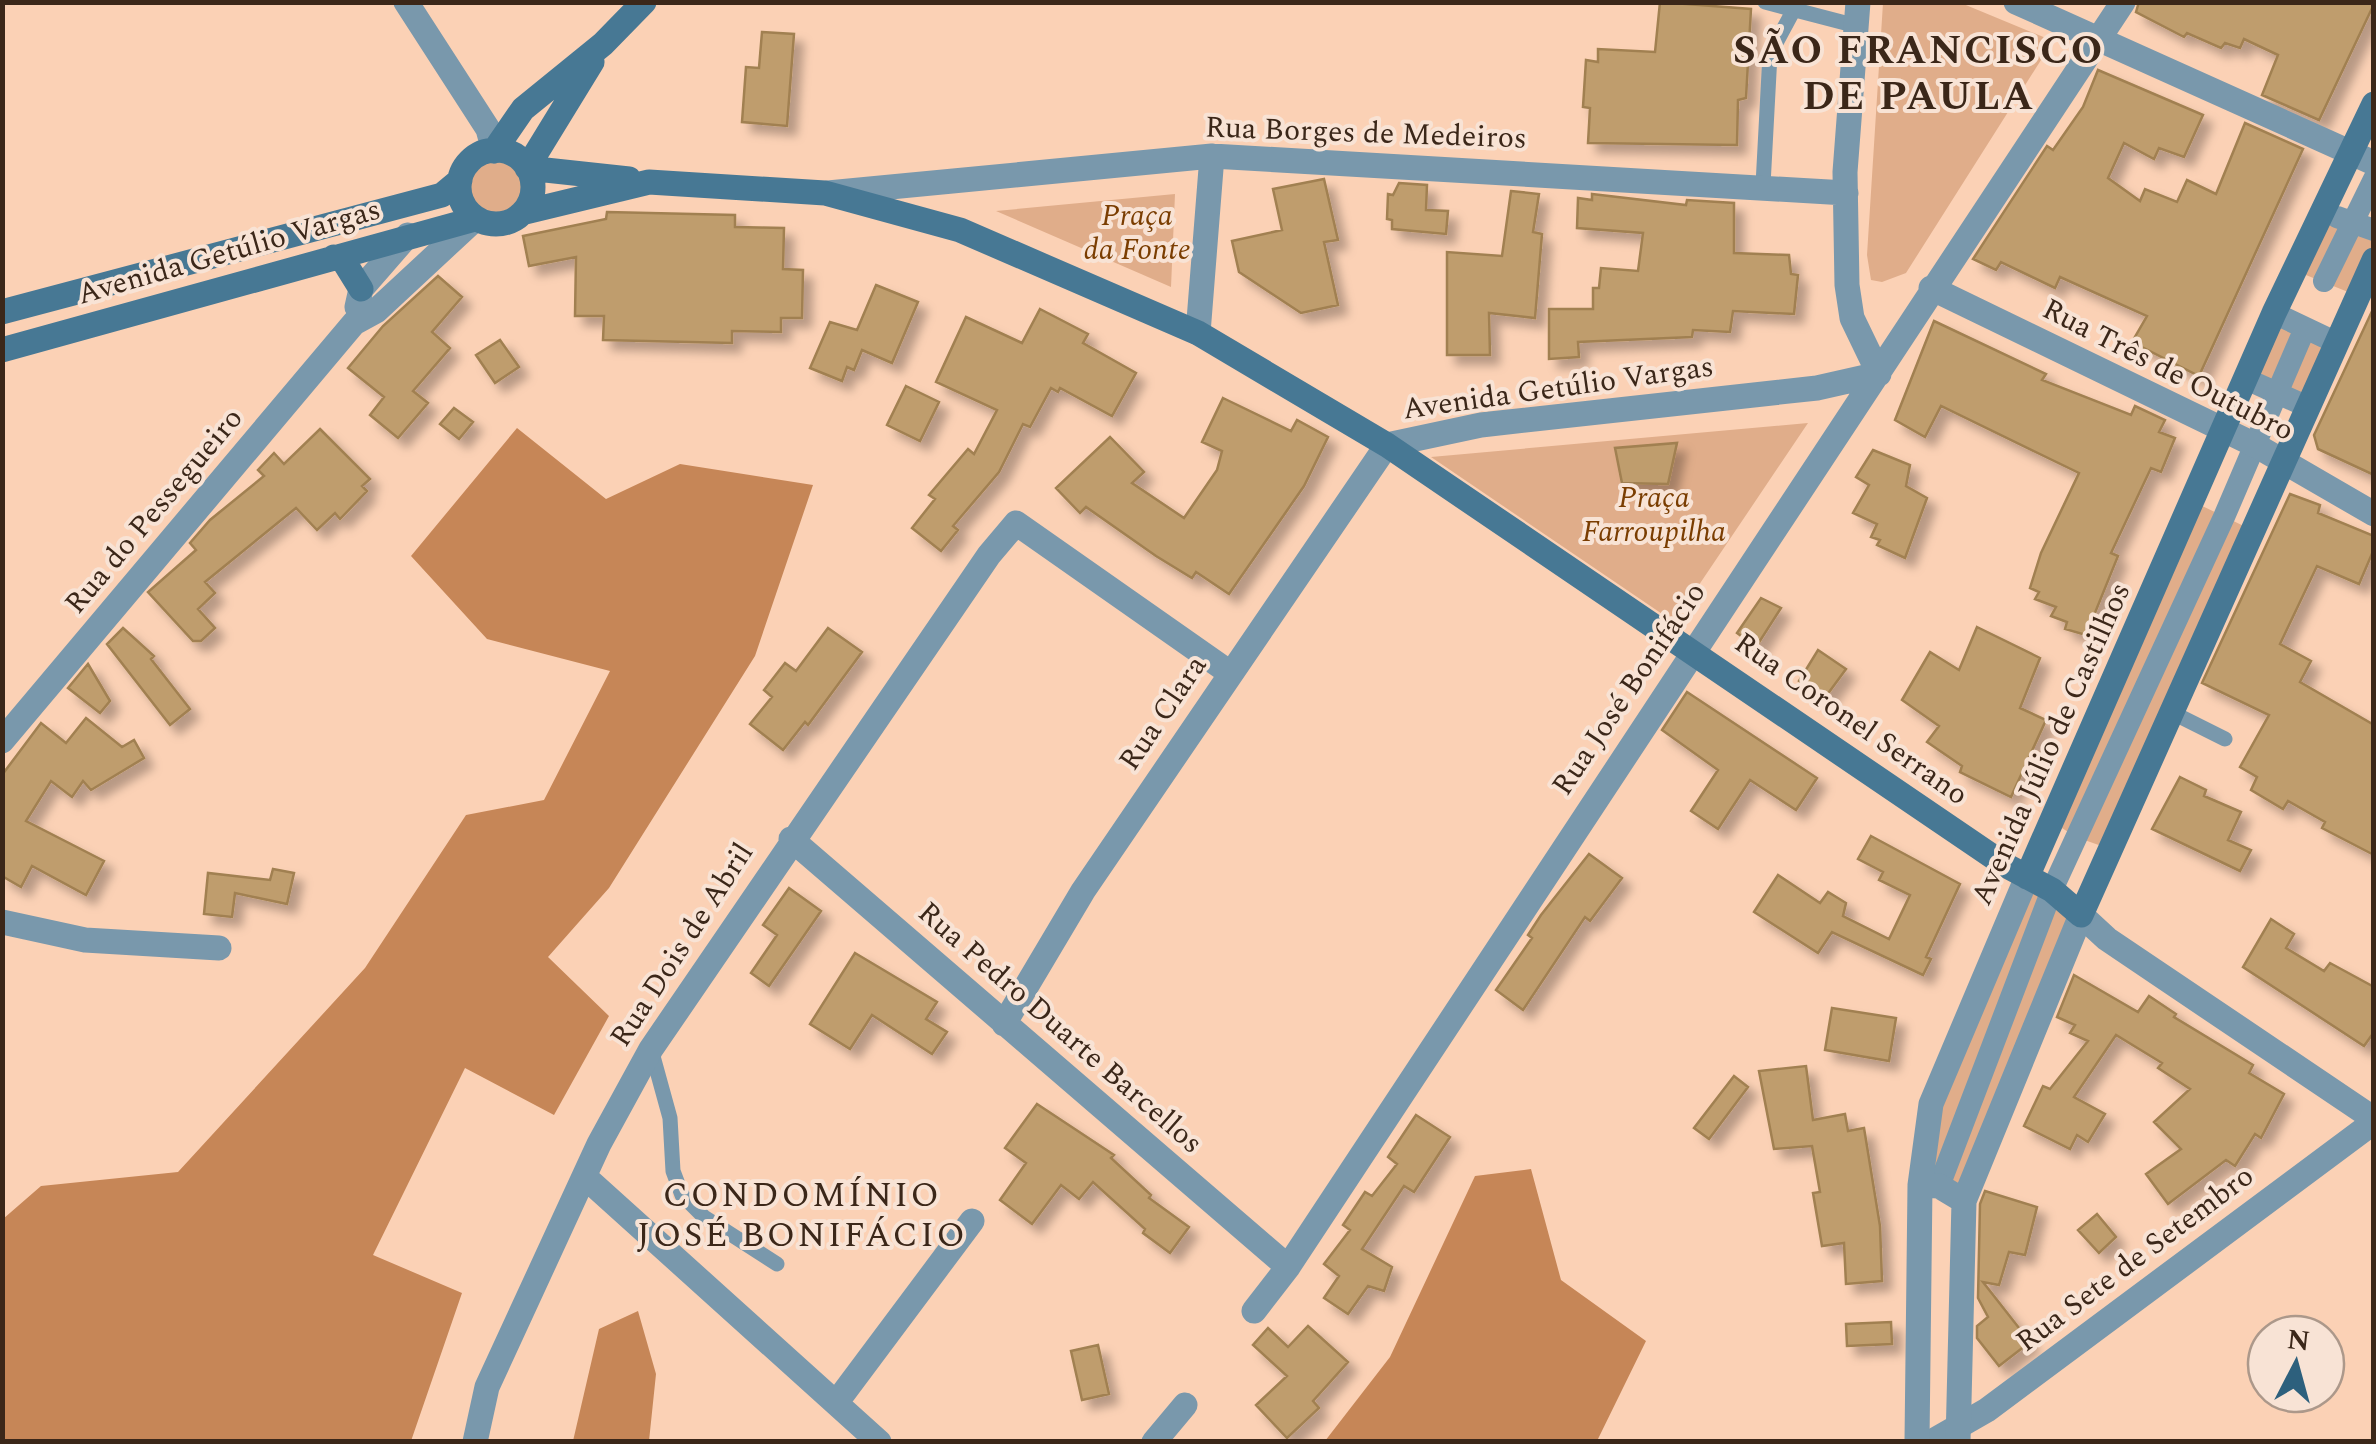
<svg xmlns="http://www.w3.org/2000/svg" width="2376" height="1444" viewBox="0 0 2376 1444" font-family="Spectral,serif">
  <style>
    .green { fill: #e0ad8a }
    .forest { fill: #c68657 }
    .building { fill: #bf9d6d; stroke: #a18051; stroke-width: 2.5; filter: url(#shadow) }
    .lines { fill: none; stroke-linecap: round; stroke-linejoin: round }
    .service { stroke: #7998ac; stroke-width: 15 }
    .pedestrian { stroke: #7998ac; stroke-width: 22 }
    .minor { stroke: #7998ac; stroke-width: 25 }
    .tertiary { stroke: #7998ac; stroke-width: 25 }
    .secondary { stroke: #477894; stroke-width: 25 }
    .labels { text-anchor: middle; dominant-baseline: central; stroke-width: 8; stroke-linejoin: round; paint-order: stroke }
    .street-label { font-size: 30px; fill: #3b2719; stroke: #f8e3d5 }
    .park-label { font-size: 30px; font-style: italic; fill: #7a3d01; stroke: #f8e3d5 }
    .quarter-label { font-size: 35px; letter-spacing: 2.5px; fill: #3b2719; stroke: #f8e3d5 }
    .district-label { font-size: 40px; font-weight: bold; letter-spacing: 2.5px; fill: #3b2719; stroke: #f8e3d5 }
  </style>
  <defs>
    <filter id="shadow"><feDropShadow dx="9" dy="9" stdDeviation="5" flood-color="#0004"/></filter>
  </defs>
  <rect width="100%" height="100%" fill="#fbd1b5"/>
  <path class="green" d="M1883,3h78l92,38 -147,232 -24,9 -11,-2 -4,-25z
    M467 189a29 29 0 1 1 58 0a29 29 0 1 1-58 0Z
    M1175,194l-4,93 -175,-76z
    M2324,213l49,17v30l-15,36 -62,-25z
    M2274,313l63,30 -31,63 -60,-27z
    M1808,423l-134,199 -243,-165z
    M2194,502l58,28 -142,319 -34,-12 -25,-16z
    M2027,877l54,38 -117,286 -44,-16 11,-81z"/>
  <path class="forest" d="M517,428l89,71 74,-35 133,21 -58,171 -146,232 -61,69 61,59 -55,99 -89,-47 -92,187 89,38 -51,148h-408v-222l38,-33 137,-14 187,-204 101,-153 78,-15 66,-129 -123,-32 -76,-83z
    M1531,1169l30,111 85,61 -49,100h-272l65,-84 85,-181z
    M638,1311l18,63 -7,67h-76l26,-112z"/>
  <path class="building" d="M1660,2l91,7 -5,89 -8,2 -1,45 -149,-2 2,-35 -7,-1 3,-47 12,2v-13l57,3z
    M2139,2h235v2l-55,116 -57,-25 16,-40 -34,-16 -4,9 -15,-5 -4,5 -34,-15 -3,4 -48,-25z
    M762,32l32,2 -7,92 -45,-4 4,-55 13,1z
    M2098,70l105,45 -19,42 -25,-9 -5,11 -30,-16 -16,35 32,23 5,-12 32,13 10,-22 29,14 29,-71 58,26 -104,227 -67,-34 15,-26 -87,-39 -5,11 -54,-26 -5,8 -23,-11 74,-113 6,4 30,-43z
    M1324,179l14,61 -14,2 14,63 -37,8 -62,-41 -7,-31 50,-11 -9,-41z
    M1399,183l28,2 -1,25 22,1 -2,23 -54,-5v-9l-5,-1 1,-25 5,1z
    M1511,191l28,3 -6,38 9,2 -7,84 -46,-5 1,42h-43v-103l55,4z
    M1592,194l94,11 1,-5 47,3v50l55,2 2,19 7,1 -4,39 -61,-3 -3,21 -37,-2 -1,7 -114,5 1,15 -30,2v-50h44v-21h6l2,-20 37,3 5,-38 -66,-5 1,-30 14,2z
    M607,212l128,3v12l49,1 -1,41 20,1 -1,48h-21v14l-49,-1v12l-129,-3 1,-24h-29l1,-59 -47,9 -6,-30 83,-17z
    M438,276l24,21 -30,35 18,16 -37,43 15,12 -30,35 -28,-23 14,-18 -36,-29 35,-42z
    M876,285l42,17 -26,61 -30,-13 -8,20 -7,-3 -5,14 -32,-13 20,-46 27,8z
    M2374,307v168l-56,-26 -4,-14z
    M1040,309l48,25 -5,9 53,30 -24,43 -52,-28 -2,4 -7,-4 -21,39 -7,-3 -24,48 -46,54 5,4 -17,21 -29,-23 23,-29 -6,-4 39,-46 6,5 23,-44 -61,-28 30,-65 56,26z
    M1934,321l112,53 -4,6 89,35 4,-9 30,14 -6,12 16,6 -14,34 -10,-4 -40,85 7,3 -32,79 -21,-6 2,-7 -16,-6 5,-9 -21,-8 4,-7 -9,-4 11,-35 38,-80 -138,-67 -16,31 -30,-17z
    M500,340l19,27 -24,16 -19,-28z
    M906,386l33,16 -19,39 -33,-16z
    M1223,398l68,33 6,-11 31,17 -24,49 -75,108 -33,-22 -4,6 -36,-22 -70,-49 -6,6 -24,-25 54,-51 34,35 -12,11 52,35 33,-48 5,-19 -20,-9z
    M454,408l19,14 -14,17 -19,-15z
    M320,429l50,50 -8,7 5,5 -27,28 -5,-6 -18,17 -21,-22 -91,74 10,11 -17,16 17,19 -14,13h-8l-45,-49 48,-42 -6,-7 20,-23 54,-44 -6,-6 16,-17 10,11z
    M1677,443l-9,41 -46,-1 -7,-35z
    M1873,450l37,15 -4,21 21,12 -22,60 -28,-13 3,-5 -9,-3 6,-13 -24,-11 16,-28 -13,-8z
    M2290,494l30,11 -2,8 56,23v13l-15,35 -42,-18 -37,78 31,17 -11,21 74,43v130l-52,-27 3,-6 -37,-21 -5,8 -32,-19 6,-13 -17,-10 29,-52 -67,-32z
    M1761,598l20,10 -25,39 -19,-14z
    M1977,627l63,31 -20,50 26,12 -35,77 -51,-25 2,-6 -35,-24 12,-16 -37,-26 28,-48 29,18z
    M123,628l31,28 -3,3 39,50 -20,16 -63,-81z
    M828,628l34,24 -54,73 -3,-3 -22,28 -33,-26 22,-27 -8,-7 21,-27 11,8z
    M1818,650l28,19 -22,30 -25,-18z
    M88,664l22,37 -10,12 -32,-25z
    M1687,692l130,86 -21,32 -46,-30 -32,49 -27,-18 27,-41 -56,-40z
    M86,718l36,29 12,-7 10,18 -53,32 -8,-9 -11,16 -21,-16 -25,40 78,40 -18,34 -54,-29 -11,21 -19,-11v-101l39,-52 25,20z
    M2180,777l26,13 -2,6 37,16 -13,28 23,10 -11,21 -88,-42z
    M1871,836l89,48 -34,73 5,2 -8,16 -91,-43 -14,21 -64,-41 24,-37 42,28 8,-11 18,11 -3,13 46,23 21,-44 -31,-15 4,-8 -25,-13z
    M1589,854l33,24 -32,43 -5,-4 -62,93 -27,-20 36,-52 -4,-3 13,-20z
    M273,869l21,4 -7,31 -52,-11 -3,24 -28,-3 4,-41 62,7z
    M789,888l32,23 -52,75 -18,-13 26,-38 -14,-10z
    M2271,919l23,15 -8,14 38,23 6,-8 44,24v45l-10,14 -121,-79z
    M855,953l82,49 -11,17 21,13 -15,22 -60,-39 -22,34 -40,-25z
    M2074,975l64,37 11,-16 27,18 -2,3 79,48 -4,8 35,21 -23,44 -6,-4 -20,32 -9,-6 -58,44 -22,-30 35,-25 -27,-27 36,-33 -32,-21 4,-5 -46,-28 -42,62 31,17 -17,28 -11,-7 -7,14 -46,-23 19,-40 7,3 38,-48 -18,-8 5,-8 -18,-8z
    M1832,1008l64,10 -7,43 -64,-11z
    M1806,1066l7,54 32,-6 3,17 16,-3 16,98 2,55 -36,3 -2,-41 -22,3 -9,-53 7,-1 -8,-46 -38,3 -15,-78z
    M1734,1076l14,11 -39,52 -15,-11z
    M1037,1104l77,51 -3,3 40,37 -2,3 40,29 -19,26 -27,-20 2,-4 -52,-47 -14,17 -18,-14 -29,39 -32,-24 26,-37 -21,-15z
    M1416,1115l34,22 -36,55 -10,-6 -42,63 30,18 -8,24 -16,-5 -20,28 -24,-16 15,-22 -15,-12 26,-34 -7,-5 22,-33 7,4 25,-32 -9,-7z
    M1985,1191l52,16 -12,48 -16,-3 -10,33 -16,-3 47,60 -31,24 -22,-28v-12l11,-9 -10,-19 2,-94z
    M2097,1214l19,23 -17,16 -21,-23z
    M1891,1322l1,22 -45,2 -1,-22z
    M1308,1326l40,36 -35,39 6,7 -32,30 -31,-33 31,-29 -34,-31 15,-17 20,19z
    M1098,1345l11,49 -27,6 -11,-49z"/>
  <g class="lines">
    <path class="service" d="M1765,2l88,23
      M1763,185l7,-131 28,-52
      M2169,711l56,28
      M651,1049l19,69 3,53 9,24 22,22 73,47"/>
    <path class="pedestrian" d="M2337,217l37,13
      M2324,281l50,-102
      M2274,313l63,30
      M2246,379l60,27
      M1939,1186l113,-296 172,-373 81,-189"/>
    <path class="minor" d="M406,2l82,127 6,22
      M2016,2l358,161
      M828,193l384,-37 634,37
      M1931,288l324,157 119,69
      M357,307l4,-18 47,-54
      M1198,333l14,-177
      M2,741l352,-418 22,-12 99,-92
      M791,839l497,428
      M2081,915l26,24 267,180
      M2,922l83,18 134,8
      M1004,1024l79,-133 304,-446 94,-20 336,-37 62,-14 -27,-56 -5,-33 -2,-113 13,-170
      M585,1177l294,265
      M1254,1311l34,-44 835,-1265
      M836,1403l136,-182
      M475,1442l12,-55 112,-243 52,-95 338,-494 27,-32 214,150
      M1154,1442l31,-37
      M1931,1442l56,-32 387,-288"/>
    <path class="tertiary" d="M1920,1185l19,1 25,15
      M1917,1442l3,-257 11,-81 96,-227
      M1958,1442l6,-241 117,-286"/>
    <path class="secondary" d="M459 187a37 37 0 1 1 74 0a37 37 0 1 1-74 0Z
      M494,151l29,-42 80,-65 41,-42
      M527,168l65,-106
      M527,168l102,11
      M525,212l124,-30 176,11 135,37 238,103 189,112 618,420 47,25 29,25 293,-655
      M334,257l9,3 18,29
      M2,312l440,-117 18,-15
      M2,350l473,-131
      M2027,877l247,-564 100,-209"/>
  </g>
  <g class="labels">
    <g class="street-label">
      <text transform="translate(1366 133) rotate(2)">Rua Borges de Medeiros</text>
      <text transform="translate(229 252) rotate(-16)">Avenida Getúlio Vargas</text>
      <text transform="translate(2168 370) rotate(27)">Rua Três de Outubro</text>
      <text transform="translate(1558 388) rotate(-8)">Avenida Getúlio Vargas</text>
      <text transform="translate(154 511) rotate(-50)">Rua do Pessegueiro</text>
      <text transform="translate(1629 689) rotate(-56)">Rua José Bonifácio</text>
      <text transform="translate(1163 713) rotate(-56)">Rua Clara</text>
      <text transform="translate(1851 719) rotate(35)">Rua Coronel Serrano</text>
      <text transform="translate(2051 744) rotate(-66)">Avenida Júlio de Castilhos</text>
      <text transform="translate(682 945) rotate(-57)">Rua Dois de Abril</text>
      <text transform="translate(1060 1028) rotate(41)">Rua Pedro Duarte Barcellos</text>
      <text transform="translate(2135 1259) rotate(-37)">Rua Sete de Setembro</text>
    </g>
    <g class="park-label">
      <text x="1137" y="216">Praça<tspan x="1137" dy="34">da Fonte</tspan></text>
      <text x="1654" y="498">Praça<tspan x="1654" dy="34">Farroupilha</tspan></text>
    </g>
    <g class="quarter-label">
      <text x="802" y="1195">CONDOMÍNIO<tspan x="802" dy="40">JOSÉ BONIFÁCIO</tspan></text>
    </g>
    <g class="district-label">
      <text x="1919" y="51">SÃO FRANCISCO<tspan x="1919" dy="46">DE PAULA</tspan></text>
    </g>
  </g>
  <rect width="2376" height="1444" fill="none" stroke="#3b2719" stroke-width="10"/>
  <g transform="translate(2296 1364) rotate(6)"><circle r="48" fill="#f8e3d5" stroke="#ac988a" stroke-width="2.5"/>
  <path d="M0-8L18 38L0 25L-18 38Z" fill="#2d607d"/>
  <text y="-15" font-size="28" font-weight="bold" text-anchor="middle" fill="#3b2719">N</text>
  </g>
</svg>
